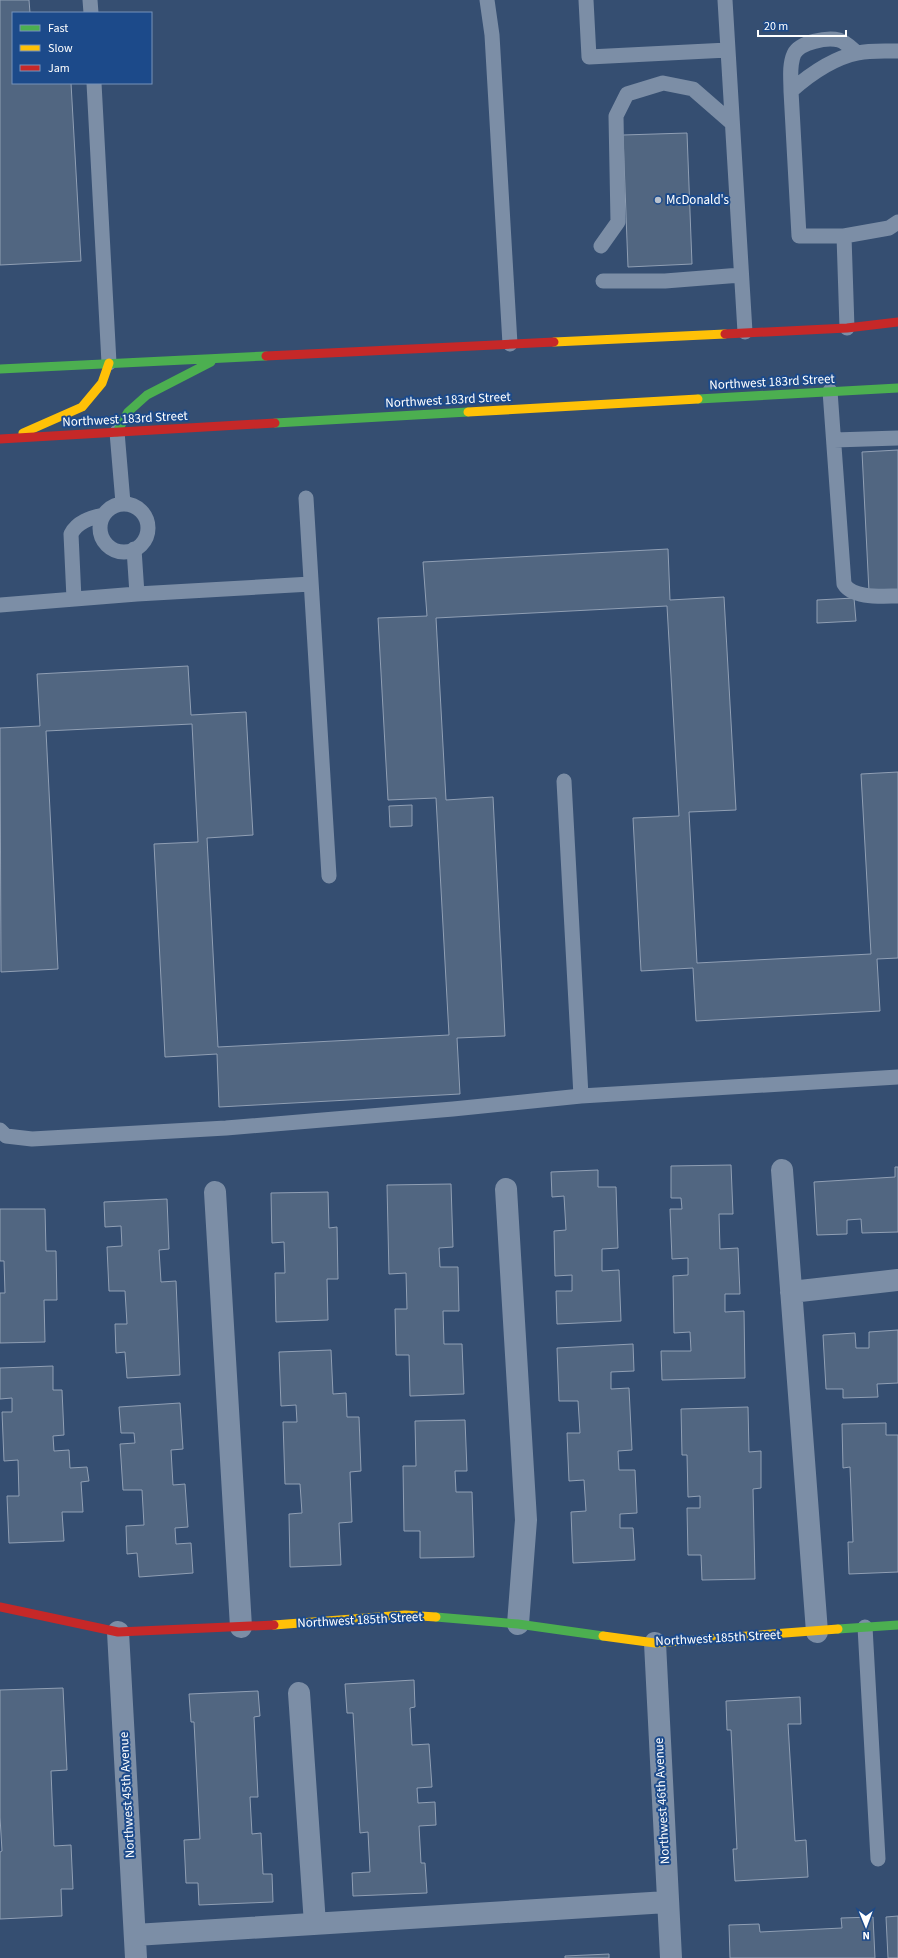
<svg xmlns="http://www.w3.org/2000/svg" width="898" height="1958" viewBox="0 0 898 1958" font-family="'Source Sans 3',sans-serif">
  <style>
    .building { fill: #516681; stroke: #909fb4 }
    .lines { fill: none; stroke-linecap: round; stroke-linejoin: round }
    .lane { stroke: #7c8ea6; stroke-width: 15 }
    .street { stroke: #7c8ea6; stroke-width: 22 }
    .fast { stroke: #4caf50; stroke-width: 9 }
    .slow { stroke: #ffc107; stroke-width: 9 }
    .jam { stroke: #c62828; stroke-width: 9 }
    .poi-dot { fill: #b8c1cd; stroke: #1c4a8a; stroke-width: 1.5 }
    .labels { text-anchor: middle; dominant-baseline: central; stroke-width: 4; stroke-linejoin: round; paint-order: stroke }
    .poi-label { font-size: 13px; fill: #fff; stroke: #1c4a8a; text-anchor: start }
    .street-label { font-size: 13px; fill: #fff; stroke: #1c4a8a }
  </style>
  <rect width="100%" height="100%" fill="#354e71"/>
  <path class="building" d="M0,0h29l1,13h-17v70h58l10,178 -81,4z
    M687,133l5,131 -64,3 -5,-132z
    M898,450v141l-29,1 -7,-140z
    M668,549l2,51 54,-3 12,213 -47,2 8,151 174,-9 -10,-180 37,-2v186l-21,1 3,52 -184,10 -3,-53 -52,3 -8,-153 46,-2 -12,-210 -231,12 10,182 47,-3 12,239 -48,2 3,56 -241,13 -2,-53 -52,3 -11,-213 44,-2 -6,-118 -146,7 12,238 -57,3 -1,-244 40,-2 -3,-52 151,-8 3,49 55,-3 7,123 -46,3 11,209 231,-12 -13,-237 -48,2 -10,-182 49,-2 -4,-54z
    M854,598l2,23 -39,2v-23z
    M412,805v21l-22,1 -1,-21z
    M731,1165l2,49h-14l1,35 18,-1 2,46h-15v18l19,-1 1,67 -83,2 -1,-29h30l-1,-19 -16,1 -1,-57 15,-1v-17l-16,1 -2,-50h12l-1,-11h-10v-32z
    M895,1167h3v65l-36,1 -1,-14 -14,1v14l-30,1 -3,-53 81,-5z
    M598,1170v17h18l2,61 -16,1v22l17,-1 2,51 -64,3 -1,-33h16v-16l-17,1 -1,-45 12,-1 -2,-34 -12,1 -1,-25z
    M451,1184l2,63 -14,1 1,19h18l1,44h-16l1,33h18l2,50 -54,2 -1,-41h-13l-1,-46h12l-1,-36 -17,1 -2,-89z
    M328,1192l1,36 8,-1 1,52h-11l1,41 -52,2 -1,-49h10l-1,-31 -12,1 -1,-50z
    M167,1199l2,50 -10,1 2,32 15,-1 4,94 -53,3 -2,-26 -9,1 -1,-29h12l-2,-33h-16l-2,-44 15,-1 -1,-20 -16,1 -1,-25z
    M0,1209h45l1,42h10l1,49h-13l1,42 -45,1v-50h5l-1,-32h-4z
    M898,1330v53l-21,1 1,13 -35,1v-9h-17l-3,-54 32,-2 1,15h13v-16z
    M633,1344l1,27 -23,1v17l18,-1 3,62 -14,1 1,19h16l2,43 -17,1v14h13l2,32 -62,3 -2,-51 15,-1 -2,-31 -15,1 -2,-48h13l-2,-32h-19l-2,-53z
    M331,1350l2,44 13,-1 1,24h12l2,54 -11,1 2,50 -13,1 2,42 -51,2 -1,-53 13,-1 -2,-29h-15l-2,-62h14l-1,-17 -15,1 -2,-54z
    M53,1366v24h9l2,45 -11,1 1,15 15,-1 1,18 17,-1 2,14 -8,1 2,30h-21l2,29 -55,2 -2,-47h12l-1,-36 -14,1 -2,-49h10v-14l-12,1v-31z
    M180,1403l3,46 -12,1 2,35 12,-1 3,43 -13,1 1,16 15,-1 2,30 -54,4 -2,-24 -10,1 -1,-28 18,-1 -2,-35h-19l-3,-46 15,-1 -1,-10h-13l-2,-26z
    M748,1407l1,45 12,-1v37l-8,1 2,90 -53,1 -1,-25h-13l-1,-47h13v-12l-12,1 -1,-42h-5l-1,-46z
    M465,1420l2,51h-12l1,21h16l2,65 -54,1v-27h-16l-1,-65h13l-1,-45z
    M886,1423v12h12v137l-49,2 -1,-32h5l-3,-75 -7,1 -1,-44z
    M414,1680l1,27 -5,1 2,37 17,-1 3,43 -15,1 1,15 17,-1 1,23 -17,1 2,37h4l2,30 -74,3 -1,-23 18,-1 -2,-40 -8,1 -7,-120h-6l-2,-29z
    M63,1688l4,82 -16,1 3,75 17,-1 2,44h-12l1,27 -62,3v-67l2,-1 -2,-34v-127z
    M258,1691l2,25 -6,1 4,80h-8l2,37 9,-1 2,41h9l1,28 -74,3 -1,-22h-12l-2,-43 16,-1 -6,-117h-3l-2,-28z
    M800,1697l1,27h-13l7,117 11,-1 2,37 -73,4 -2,-32h4l-6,-119h-4l-1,-29z
    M898,1916v42h-10l-2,-41z
    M873,1917l2,41h-145l-1,-33 30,-1 1,8 82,-4 -1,-10z
    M609,1954v4h-44v-2z"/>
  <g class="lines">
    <path class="lane" d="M90,0l1,13
      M487,0l5,35 18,309
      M586,0l3,57 139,-7
      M725,0l20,332
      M94,83l15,280
      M791,91c0,-11 -2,-26 3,-37 6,-12 33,-17 45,-14 7,2 13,9 18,13
      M844,236h-45l-8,-145c18,-16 42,-33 67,-38 12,-3 27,-2 40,-2
      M601,246l17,-24 -2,-106 11,-22 36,-11 30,6 39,34
      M603,281h62l76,-6
      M847,328l-3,-92 45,-8 9,-6
      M830,391l14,193c9,15 39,12 54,12
      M117,432l6,71
      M834,440l64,-2
      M306,498l23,378
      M100 528a24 24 0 1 1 48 0a24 24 0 1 1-48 0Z
      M134,549l3,45
      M74,599l-3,-65c6,-12 19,-16 32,-19
      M0,605l137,-11 174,-10
      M564,781l17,315
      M0,1130l6,6 26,3 194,-11 227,-19 128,-13 317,-19
      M865,1627l13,232"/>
    <path class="street" d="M782,1170l35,462
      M506,1189l20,331 -8,104
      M215,1192l26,435
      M791,1292l107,-12
      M118,1632l18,326
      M655,1643l16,315
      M299,1693l16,231
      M135,1935l532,-33"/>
    <path class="fast" d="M0,369l266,-13
      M698,399l200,-11
      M275,423l193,-11
      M117,432l11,-20 19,-17 64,-33
      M436,1617l82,7 85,12
      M838,1629l60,-4"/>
    <path class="slow" d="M554,342l171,-8
      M468,412l230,-13
      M23,433l59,-26 20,-24 7,-20
      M274,1625l131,-10 31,2
      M603,1636l52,7 183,-14"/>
    <path class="jam" d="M725,334l122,-6 51,-6
      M266,356l288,-14
      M0,439l275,-16
      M0,1607l118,25 156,-7"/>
  </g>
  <circle class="poi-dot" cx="658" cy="200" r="4"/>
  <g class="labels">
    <g class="poi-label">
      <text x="666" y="200">McDonald's</text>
    </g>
    <g class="street-label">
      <text transform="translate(772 382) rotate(-3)">Northwest 183rd Street</text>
      <text transform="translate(448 400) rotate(-3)">Northwest 183rd Street</text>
      <text transform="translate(125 419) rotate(-3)">Northwest 183rd Street</text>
      <text transform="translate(360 1620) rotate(-3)">Northwest 185th Street</text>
      <text transform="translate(718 1638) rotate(-3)">Northwest 185th Street</text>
      <text transform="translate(127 1795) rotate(-93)">Northwest 45th Avenue</text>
      <text transform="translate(662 1801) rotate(-93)">Northwest 46th Avenue</text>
    </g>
  </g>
  <rect x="12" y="12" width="140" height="72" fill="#1c4a8a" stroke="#7792b9"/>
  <rect x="20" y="25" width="20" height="6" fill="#4caf50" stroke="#7792b9"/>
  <text x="48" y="32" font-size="12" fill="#ffffff">Fast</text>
  <rect x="20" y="45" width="20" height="6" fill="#ffc107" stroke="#7792b9"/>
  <text x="48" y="52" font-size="12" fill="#ffffff">Slow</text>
  <rect x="20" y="65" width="20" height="6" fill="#c62828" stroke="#7792b9"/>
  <text x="48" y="72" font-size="12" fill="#ffffff">Jam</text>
  <g transform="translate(866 1926) rotate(179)" stroke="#1c4a8a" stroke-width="3" paint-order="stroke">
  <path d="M0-3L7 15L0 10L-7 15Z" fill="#ffffff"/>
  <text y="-6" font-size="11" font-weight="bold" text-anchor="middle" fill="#ffffff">N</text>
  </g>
  <path d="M758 30v6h88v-6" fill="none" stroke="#ffffff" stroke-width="2"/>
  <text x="764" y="30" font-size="12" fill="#ffffff" stroke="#1c4a8a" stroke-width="3" paint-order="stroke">20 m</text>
</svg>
